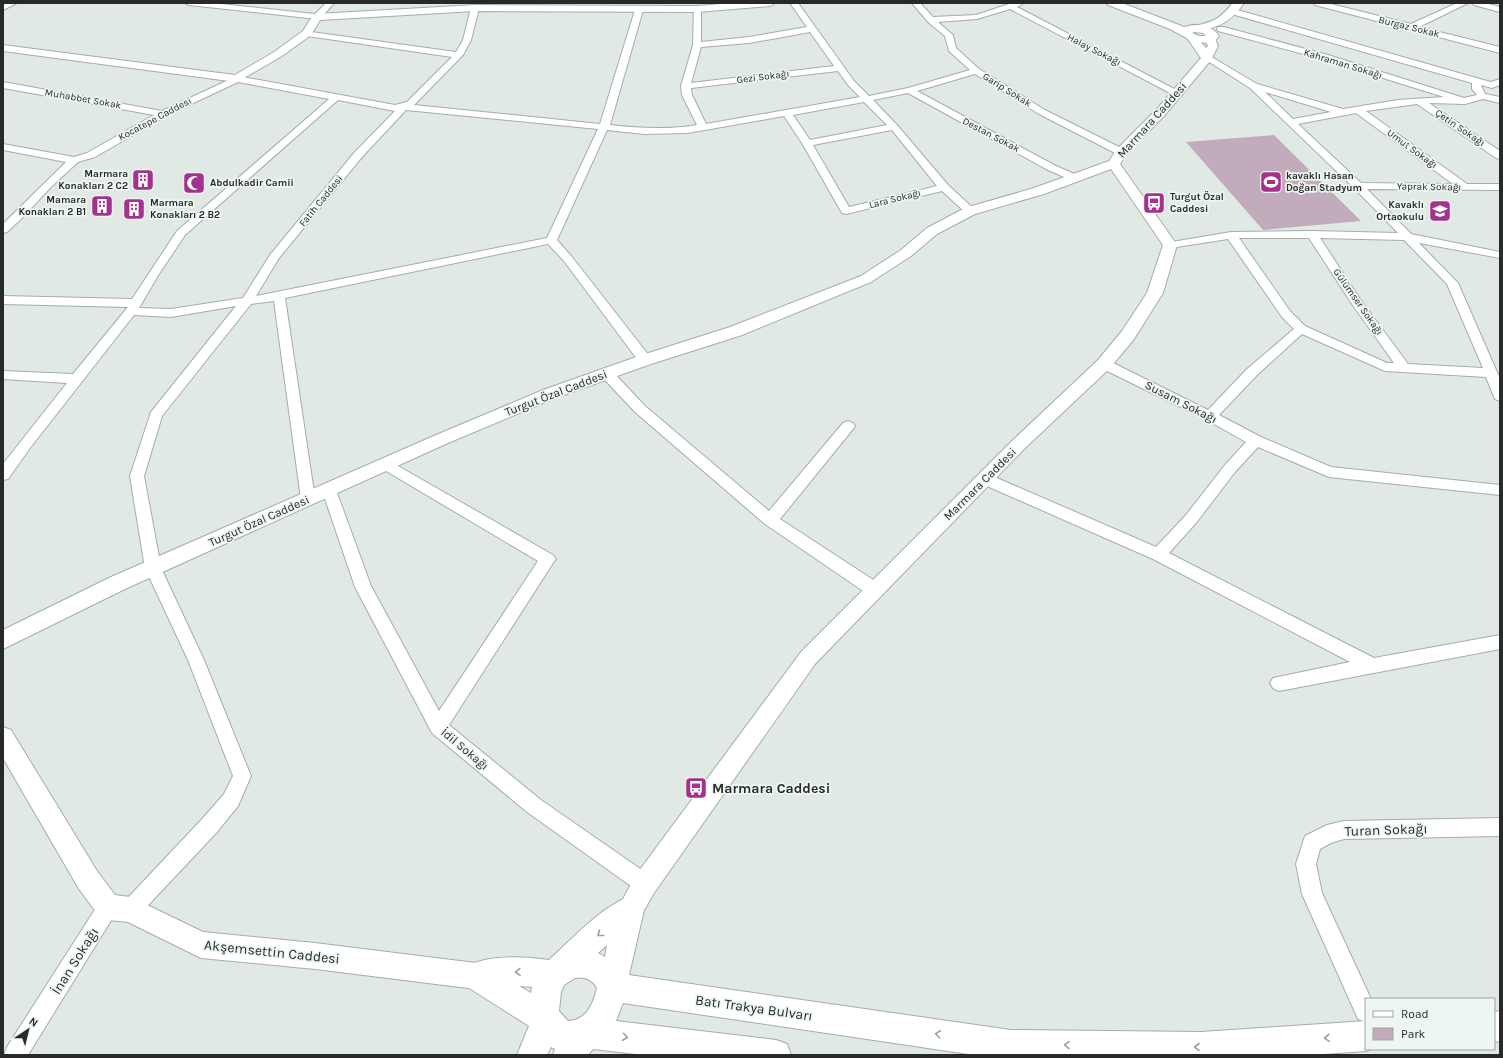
<svg xmlns="http://www.w3.org/2000/svg" width="1503" height="1058" viewBox="0 0 1503 1058" font-family="Karla,sans-serif">
  <style>
    .green { fill: #c2abbb }
    .lines { fill: none; stroke-linecap: round; stroke-linejoin: round }
    .minor-casing { stroke: #a5ada9; stroke-width: 2 }
    .tertiary-casing { stroke: #a5ada9; stroke-width: 2 }
    .secondary-casing { stroke: #a5ada9; stroke-width: 2 }
    .minor { fill: #fff; fill-rule: evenodd }
    .tertiary { fill: #fff; fill-rule: evenodd }
    .secondary { fill: #fff; fill-rule: evenodd }
    .oneway { stroke: #9e9f9e }
    .labels { text-anchor: middle; dominant-baseline: central; stroke-width: 3.5; stroke-linejoin: round; paint-order: stroke }
    .far-street-label { font-size: 10px; fill: #272a28; stroke: #eef6f2 }
    .far-poi-label { font-size: 10px; font-weight: bold; fill: #272a28; stroke: #eef6f2; text-anchor: start }
    .street-label { font-size: 12px; fill: #272a28; stroke: #eef6f2 }
    .near-poi-label { font-size: 14px; font-weight: bold; fill: #272a28; stroke: #eef6f2; text-anchor: start }
    .near-street-label { font-size: 14px; fill: #272a28; stroke: #eef6f2 }
  </style>
  <rect width="100%" height="100%" fill="#e1e9e4"/>
  <path class="green" d="M1274,135l87,86 -98,9 -77,-88z"/>
  <g class="lines">
    <g class="minor-casing">
      <path id="minor" d="M7,3h10l-14,7v-5z
        M185,3h26l104,11 11,-11h8l-14,16h-3l-128,-14z
        M790,3h8l56,78 15,15 39,-8 62,-18 -21,-19 -4,-15 -17,-14 -16,-19h8l13,14 43,-2 36,-12h12l-7,4 165,86 -2,2h-6l-164,-86 -33,10 -39,3 15,13 3,13 23,21 66,41 80,40 1,2 -1,2h-8l-78,-40 -64,-40 -58,17 139,75 23,10 1,2 -1,2h-8l-23,-10 -140,-77 -35,7 24,25 51,60 26,24 1,2 -5,3 -4,-1 -24,-22 -96,23 -4,-1 -40,-70 -18,-27 -96,17 -44,1 -37,-4 -50,110 15,17 78,100 1,3 -1,3 -5,1 -5,-1 -76,-102 -16,-17 -263,54 30,201 -2,4 -5,2 -5,-2 -2,-4 -27,-198 -23,3 -89,112 -18,60 17,92 43,92 47,116 -13,30 -21,26 -80,85 -7,3 -7,-3 -3,-7 3,-7 80,-85 21,-24 9,-18 -45,-116 -43,-92 -15,-92 21,-64 85,-106 -65,11 -37,-2 -104,133 -22,31 -5,1v-16l64,-81 -64,-4v-8l70,3 55,-67 -125,-3v-8l129,3 45,-68 152,-132 -91,-17 -72,34 -71,41 -17,5 -28,26 -30,32 -13,12 -4,1v-9l63,-62 -63,-12v-6l71,13 13,-4 67,-38 -151,-27v-6l159,29 75,-35 158,29 12,-3 45,-45 -145,-21 -4,-3 1,-2 152,21 7,-12 8,-32 4,-2 4,2 -8,32 -8,15 -49,50 186,19 35,-114 4,-2 4,2 -33,115c28,3 59,5 87,0l-15,-30 -1,-9 12,-41 1,-38h3l4,2v33l48,-5 58,-10zM810,32l24,34 -143,17 10,-36 48,-4zM838,71l10,14 12,12 -154,27 -14,-29 -1,-7zM338,100l57,11 -41,42 -84,102 -27,43 -72,11 -32,-1 20,-34 26,-39zM864,102l23,23 -77,15 -17,-25zM406,110l192,19 -51,109 -291,58 23,-38 83,-101zM892,130l45,56 -88,21 -36,-62z
        M1314,3h13l84,21 46,-21h11l-49,24 81,20v6l-185,-48z
        M1473,3h12l15,4v5l-26,-7z
        M1228,9h6l253,72 4,1 9,-3v6l-8,3 -11,-3 4,9 15,3v6l-17,-4 -18,5 -36,-1 71,48v8l-4,-1 -79,-54 -51,7 101,73h33v6l-133,-1 44,45 89,18v6l-81,-15 39,40 42,96v22l-5,-2 -9,-22 -101,-6 -83,-37 -45,41 -38,40 42,22 70,30 169,18v10l-171,-18 -71,-30 -23,25 -39,51 -27,30 205,105 126,-23v14l-221,42 -6,-3 -3,-5 3,-5 77,-16 -197,-103 -173,-76 -2,-4 2,-4 5,-1 5,1 166,72 30,-32 39,-50 21,-23 -41,-23 -106,-52 -1,-3 1,-3 5,-1 5,1 99,49 39,-41 47,-40 -12,-12 -54,-78 -58,9 -4,-1 -2,-2 2,-2 65,-11 81,-1 86,2 -44,-45 -104,-100 -47,-30 4,-3 3,1 47,28 86,25 55,-9 46,-3 -122,-38 -104,-28 -1,-2 1,-2h6l104,28 136,43 13,-3 -5,-6v-6l-244,-70zM1265,92l66,20 -38,7zM1356,113l97,71 -92,-1 -63,-59zM1239,238h70l43,66 42,59h-7l-82,-37 -15,-15zM1320,238l84,2 43,44 36,84 -75,-4 -48,-65z
        M607,370l5,1 33,35 124,105 74,-88 5,-2 5,2 2,3 -2,3 -73,90 101,66 2,5 -2,5 -6,1 -6,-1 -104,-71 -130,-112 -33,-35 -1,-3 1,-3z
        M386,459l167,96 3,4 -3,4 -104,162 92,75 111,77 3,7 -3,7 -7,3 -7,-3 -111,-79 -95,-79 -77,-146 -33,-97 2,-4 5,-1 5,1 2,4 35,96 68,125 99,-150 -157,-93 -2,-4 2,-4z
        M1500,818v18l-156,3 -13,4 -11,6 -4,15 6,29 49,106h-5v23l-8,-3 -56,-125 -6,-30 9,-28 22,-11 17,-4z
        M108,897l7,3 3,7 -3,7 -87,141h-24l3,-8 94,-147z"/>
    </g>
    <g class="tertiary-casing">
      <path id="tertiary" d="M733,3h42l-5,3 -73,6 -222,-1 -155,9 -9,15 -29,21 -45,26 -234,-31v-6l232,30 39,-23 29,-21 10,-16 4,-1 158,-9 222,1z
        M1233,3h11c-14,19 -22,23 -45,28l-5,-3 1,-2c21,-5 24,-7 38,-23z
        M1192,35l4,1 10,12 2,-2 -3,-7 5,-3 4,1 4,9 -7,14 -47,56 -38,38 -6,10 57,81 -14,48 -29,46 -24,29 -86,81 -209,215 -161,229 -15,26 -9,4 -9,-4 -4,-9 19,-35 165,-223 211,-211 86,-81 24,-29 25,-38 16,-48 -52,-76 -67,25 -69,20 -38,20 -26,22 -40,26 -129,53 -91,29 -96,34 -107,45 -323,146 -122,60v-19l108,-53 325,-142 107,-45 96,-34 91,-29 131,-51 40,-26 26,-22 38,-20 69,-20 75,-27 8,-12 39,-39 45,-52 -14,-20z
        M3,727l8,3 86,141 18,24 15,2 9,4 64,31 112,11 161,20 9,4 4,9 -4,9 -9,4 -161,-20 -114,-11 -73,-36 -20,-2 -9,-4 -20,-27 -76,-131z"/>
    </g>
    <g class="secondary-casing">
      <path id="secondary" d="M1106,3h16l62,24c13,-4 27,-3 35,9l-4,5 -8,2 -15,-2 -22,-12 -62,-24zM1195,32l8,1 3,3h-7l-7,-3z
        M630,896l10,4 4,10 -15,65 382,55 190,2 165,-11v28h5l-5,2 -56,4h-335l-352,-52 -7,18 160,19 11,4 4,11h-147l-51,-6 -5,6h-35l2,-6 -4,-2 -4,8h-30l12,-29 -63,-40 -5,-10 5,-10c25,-11 56,-10 83,-6 24,-22 51,-52 81,-64zM607,945l-2,12 -7,-4zM575,978c9,-2 18,2 22,10 -4,16 -10,32 -29,33l-9,-10 2,-19 3,-7zM519,986l13,1 -1,6z
        M1500,1011v30l-6,1v-30z"/>
    </g>
    <use href="#minor" class="minor"/>
    <use href="#tertiary" class="tertiary"/>
    <use href="#secondary" class="secondary"/>
  </g>
  <defs><path id="oneway-chevron" d="M-2-3.5L2.5 0L-2 3.5" fill="none" stroke-width="1.6" stroke-linecap="round" stroke-linejoin="round"/></defs>
  <g class="oneway">
    <use href="#oneway-chevron" transform="translate(600 934) rotate(142)"/>
    <use href="#oneway-chevron" transform="translate(518 972) rotate(178)"/>
    <use href="#oneway-chevron" transform="translate(938 1034) rotate(-172)"/>
    <use href="#oneway-chevron" transform="translate(625 1037) rotate(7)"/>
    <use href="#oneway-chevron" transform="translate(1327 1038) rotate(176)"/>
    <use href="#oneway-chevron" transform="translate(1067 1045) rotate(-179)"/>
    <use href="#oneway-chevron" transform="translate(1197 1047) rotate(180)"/>
  </g>
  <defs>
    <g id="building-square" transform="scale(1.15)"><rect x="-9" y="-9" width="18" height="18" rx="4" fill="#a4318c" stroke="#eef6f2"/><path d="M-4-6H4V6H1V3H-1V6H-4ZM-2.5-4.3h1.7v1.8h-1.7ZM.8-4.3h1.7v1.8H.8ZM-2.5-1h1.7V.8h-1.7ZM.8-1h1.7V.8H.8Z" fill="#fff"/></g>
    <g id="stadium-square" transform="scale(1.15)"><rect x="-9" y="-9" width="18" height="18" rx="4" fill="#a4318c" stroke="#eef6f2"/><path d="M0-5a6.5 5 0 1 0 0 10a6.5 5 0 1 0 0-10ZM-3.5-1.8h7v3.6h-7Z" fill="#fff"/></g>
    <g id="mosque-square" transform="scale(1.15)"><rect x="-9" y="-9" width="18" height="18" rx="4" fill="#a4318c" stroke="#eef6f2"/><path d="M3.5-4.9A6 6 0 1 0 3.5 4.9A5 5 0 1 1 3.5-4.9Z" fill="#fff"/></g>
    <g id="bus-square" transform="scale(1.15)"><rect x="-9" y="-9" width="18" height="18" rx="4" fill="#a4318c" stroke="#eef6f2"/><path d="M-5-6H5V4H4V6H2V4H-2V6H-4V4H-5ZM-3.5-4V0h7V-4ZM-3.5 1.2v1.5H-2V1.2ZM2 1.2v1.5H3.5V1.2Z" fill="#fff"/></g>
    <g id="school-square" transform="scale(1.15)"><rect x="-9" y="-9" width="18" height="18" rx="4" fill="#a4318c" stroke="#eef6f2"/><path d="M0-5L7-2L0 1L-7-2ZM-4 1L0 2.5L4 1V4Q0 6-4 4Z" fill="#fff"/></g>
  </defs>
  <g fill-rule="evenodd">
    <use href="#building-square" x="143" y="180"/>
    <use href="#stadium-square" x="1271" y="182"/>
    <use href="#mosque-square" x="194" y="183"/>
    <use href="#bus-square" x="1154" y="203"/>
    <use href="#building-square" x="102" y="206"/>
    <use href="#building-square" x="134" y="209"/>
    <use href="#school-square" x="1440" y="211"/>
    <use href="#bus-square" x="696" y="788"/>
  </g>
  <g class="labels">
    <g class="far-street-label">
      <text transform="translate(1409 27) rotate(14)">Burgaz Sokak</text>
      <text transform="translate(1094 50) rotate(27)">Halay Sokağı</text>
      <text transform="translate(1343 64) rotate(17)">Kahraman Sokağı</text>
      <text transform="translate(763 77) rotate(-7)">Gezi Sokağı</text>
      <text transform="translate(1007 90) rotate(32)">Garip Sokak</text>
      <text transform="translate(83 99) rotate(10)">Muhabbet Sokak</text>
      <text transform="translate(155 119) rotate(-28)">Kocatepe Caddesi</text>
      <text transform="translate(1460 128) rotate(34)">Çetin Sokağı</text>
      <text transform="translate(991 135) rotate(28)">Destan Sokak</text>
      <text transform="translate(1412 149) rotate(36)">Umut Sokağı</text>
      <text transform="translate(1429 187) rotate(1)">Yaprak Sokağı</text>
      <text transform="translate(895 199) rotate(-14)">Lara Sokağı</text>
      <text transform="translate(321 201) rotate(-51)">Fatih Caddesi</text>
      <text transform="translate(1358 302) rotate(55)">Gülümser Sokağı</text>
    </g>
    <g class="far-poi-label">
      <text x="128" y="174" text-anchor="end">Marmara<tspan x="128" dy="12">Konakları 2 C2</tspan></text>
      <text x="1286" y="176">kavaklı Hasan<tspan x="1286" dy="12">Doğan Stadyum</tspan></text>
      <text x="210" y="183">Abdulkadir Camii</text>
      <text x="1170" y="197">Turgut Özal<tspan x="1170" dy="12">Caddesi</tspan></text>
      <text x="86" y="200" text-anchor="end">Mamara<tspan x="86" dy="12">Konakları 2 B1</tspan></text>
      <text x="150" y="203">Marmara<tspan x="150" dy="12">Konakları 2 B2</tspan></text>
      <text x="1424" y="205" text-anchor="end">Kavaklı<tspan x="1424" dy="12">Ortaokulu</tspan></text>
    </g>
    <g class="street-label">
      <text transform="translate(1152 120) rotate(-48)">Marmara Caddesi</text>
      <text transform="translate(556 393) rotate(-21)">Turgut Özal Caddesi</text>
      <text transform="translate(1181 402) rotate(27)">Susam Sokağı</text>
      <text transform="translate(980 484) rotate(-45)">Marmara Caddesi</text>
      <text transform="translate(259 521) rotate(-24)">Turgut Özal Caddesi</text>
      <text transform="translate(465 749) rotate(40)">İdil Sokağı</text>
    </g>
    <g class="near-poi-label">
      <text x="712" y="788">Marmara Caddesi</text>
    </g>
    <g class="near-street-label">
      <text transform="translate(1386 830) rotate(-2)">Turan Sokağı</text>
      <text transform="translate(272 952) rotate(6)">Akşemsettin Caddesi</text>
      <text transform="translate(75 961) rotate(-58)">İnan Sokağı</text>
      <text transform="translate(754 1008) rotate(8)">Batı Trakya Bulvarı</text>
    </g>
  </g>
  <rect width="1503" height="1058" fill="none" stroke="#272a28" stroke-width="8"/>
  <rect x="1365" y="998" width="130" height="52" fill="#eef6f2" stroke="#9ea4a1"/>
  <rect x="1373" y="1011" width="20" height="6" fill="#ffffff" stroke="#9ea4a1"/>
  <text x="1401" y="1018" font-size="12" fill="#272a28">Road</text>
  <rect x="1373" y="1028" width="20" height="12" fill="#c2abbb" stroke="#9ea4a1"/>
  <text x="1401" y="1038" font-size="12" fill="#272a28">Park</text>
  <g transform="translate(28 1030) rotate(35)" stroke="#eef6f2" stroke-width="3" paint-order="stroke">
  <path d="M0-3L7 15L0 10L-7 15Z" fill="#272a28"/>
  <text y="-6" font-size="11" font-weight="bold" text-anchor="middle" fill="#272a28">N</text>
  </g>
</svg>
